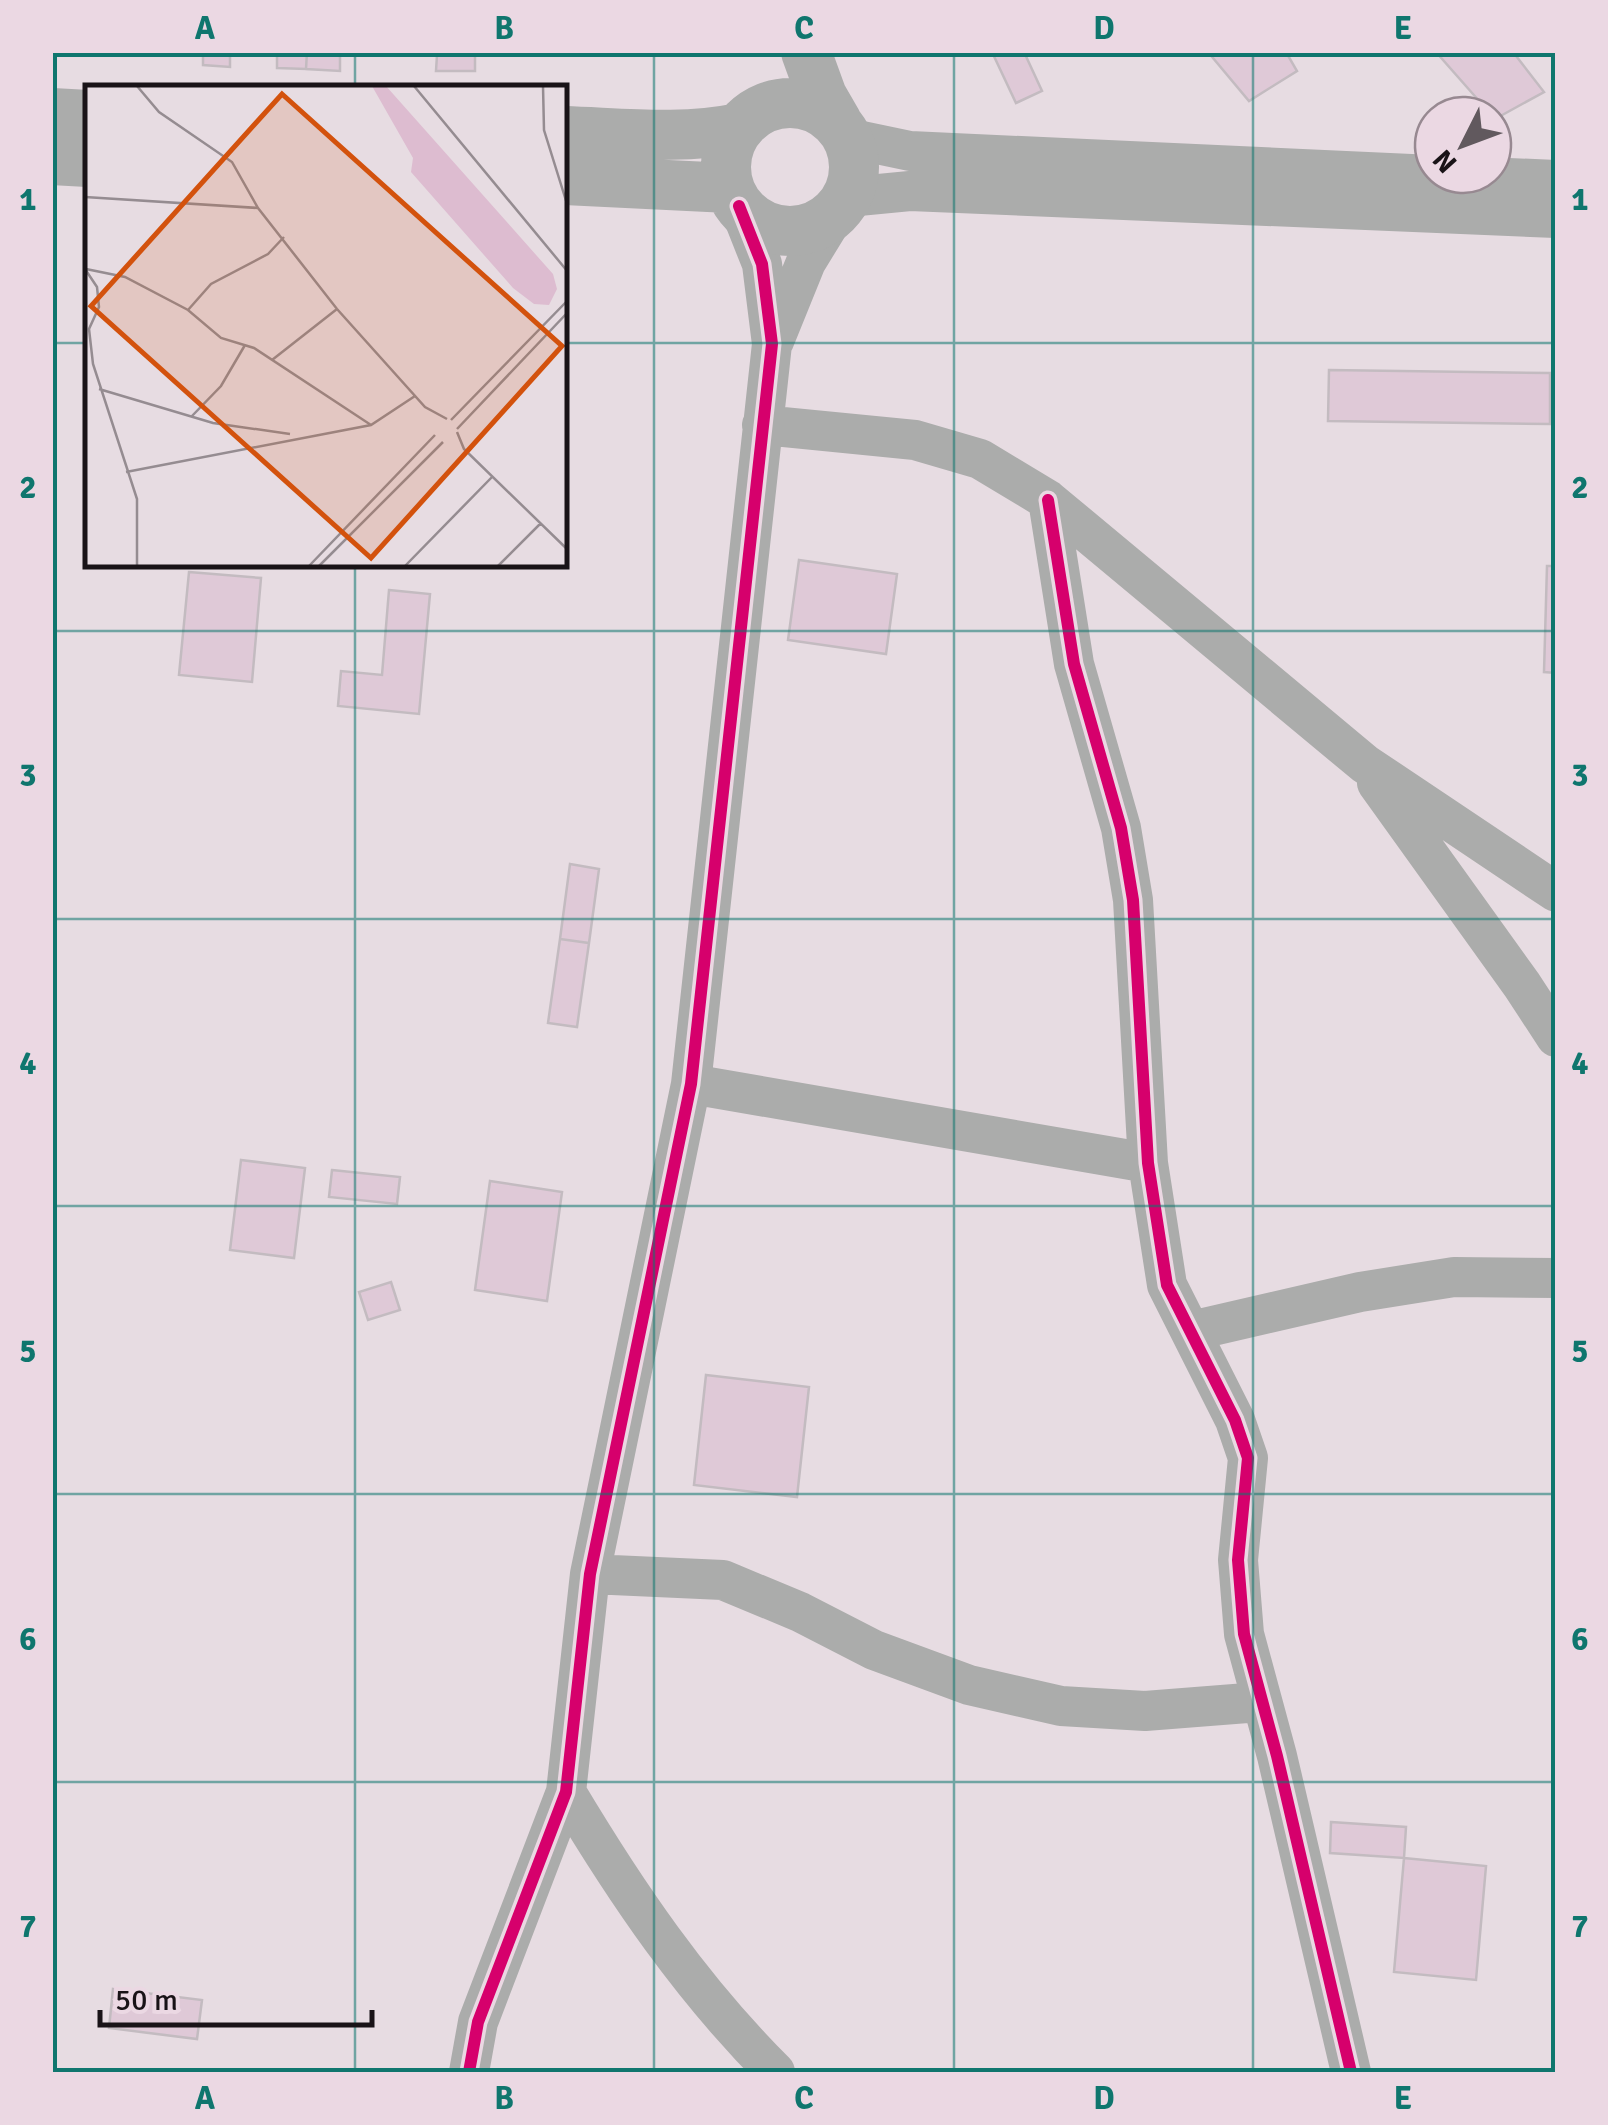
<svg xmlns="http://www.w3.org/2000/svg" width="1608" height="2125" viewBox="0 0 1608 2125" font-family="Signika,sans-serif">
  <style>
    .building { fill: #dfc9d7; stroke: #c3bbc0; stroke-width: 2.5 }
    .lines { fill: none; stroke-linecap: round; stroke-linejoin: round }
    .minor { stroke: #abacab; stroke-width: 40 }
    .tertiary { stroke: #abacab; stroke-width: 50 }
    .cycleway-casing { stroke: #ebd8e3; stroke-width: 19 }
    .cycleway { stroke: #d6006c; stroke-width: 12 }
    .grid { fill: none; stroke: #0f766e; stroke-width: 2.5; stroke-opacity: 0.55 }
    .inset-road { fill: none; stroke: #958c91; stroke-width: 2.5 }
    .view { fill: #d3520d; fill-opacity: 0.15; stroke: #d3520d; stroke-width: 5 }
    .inset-edge { fill: none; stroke: #191317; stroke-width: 5 }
    .neatline { fill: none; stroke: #0f766e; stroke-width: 4 }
    .grid-label { font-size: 32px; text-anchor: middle; font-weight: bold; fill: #0f766e }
  </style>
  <rect width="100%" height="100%" fill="#e7dce2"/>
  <path class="building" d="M203,52h27v15l-27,-2z
    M277,52h30l-1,17 -29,-1z
    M307,52h168v19h-39l1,-16 -97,-1v17l-34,-2z
    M992,52h32l18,39 -26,12z
    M1208,52h78l11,19 -48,30z
    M1436,52h77l31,40 -49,27z
    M1329,370l221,3v51l-222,-3z
    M799,560l98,14 -11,80 -98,-14z
    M1547,566h9v107l-12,-1z
    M189,572l72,6 -9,104 -73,-7z
    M389,590l41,4 -11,120 -81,-8 3,-35 41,4z
    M570,864l29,5 -10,74 -29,-4z
    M560,939l29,4 -12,84 -29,-4z
    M241,1160l64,8 -11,90 -64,-8z
    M332,1170l68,7 -3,27 -68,-7z
    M490,1181l72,11 -15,109 -72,-11z
    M391,1282l9,28 -32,10 -9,-28z
    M706,1375l103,12 -12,110 -103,-12z
    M1331,1822l75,5 -2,31 -74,-5z
    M1404,1858l82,8 -10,114 -82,-8z
    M113,1989l89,11 -5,39 -88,-11z"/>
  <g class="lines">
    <path class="minor" d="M848,138l62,13 523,24
      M1440,175l116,5
      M848,197l62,-6 646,27
      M774,341l32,-79 30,-49
      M762,425l153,15 65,19 68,41 317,264 191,128
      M1048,500l26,164 47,164 12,72 15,263 19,122 68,135 13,38 -10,102 6,74 33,122 74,316
      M1377,783l145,202 34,52
      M691,1084l457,79
      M1191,1331l169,-39 94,-15 102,1
      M590,1574l133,6 77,32 74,38 95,35 92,21 84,5 115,-9
      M566,1792c61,102 125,196 209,280
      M469,2072l9,-50 88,-230 24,-218 101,-490 81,-740 -10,-80 -23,-58"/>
    <path class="tertiary" d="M806,52l16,44 15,26
      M726 167a64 64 0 1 1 128 0a64 64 0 1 1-128 0Z
      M52,113l36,2
      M565,131c58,2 117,9 174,-3
      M52,160l36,2
      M565,180l164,8"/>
    <g class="cycleway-casing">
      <path id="cycleway" d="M1048,500l26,164 47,164 12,72 15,263 19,122 68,135 13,38 -10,102 6,74 33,122 74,316
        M469,2072l9,-50 88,-230 24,-218 101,-490 81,-740 -10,-80 -23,-58"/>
    </g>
    <use href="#cycleway" class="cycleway"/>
  </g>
  <path class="grid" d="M355,52v36M654,52v2020M954,52v2020M1253,52v2020M52,343h36M565,343h991M355,565v1507M52,631h1504M52,919h1504M52,1206h1504M52,1494h1504M52,1782h1504"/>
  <g transform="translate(85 85)">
    <rect width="482" height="482" fill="#e7dce2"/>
    <path d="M287,1h14l167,188 4,15 -8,16 -15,-1 -21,-16 -102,-116 2,-14z" fill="#ddbcd0"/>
    <path class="inset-road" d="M52,1l22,26 73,50 26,46 79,101 88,98 22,12M329,1l154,186M458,1l1,44 24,77M0,112l173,11M0,184l12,18 2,20 -10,22 4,35 44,135v67M1,184l39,8 63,33 33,28 33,10 117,77M103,225l23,-26 57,-30 16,-17M187,275l65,-51M14,304l114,34 77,11M107,331l29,-30 24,-41M366,335l117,-120M372,344l111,-117M372,347l7,17 104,101M41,387l245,-47 44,-29M224,481l126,-131M234,481l124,-124M320,481l88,-90M413,481l43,-43"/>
    <path class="view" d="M197,9l280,252 -191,212 -280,-252z"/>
    <rect width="482" height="482" class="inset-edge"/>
  </g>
  <rect width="1608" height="2125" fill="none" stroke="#ebd8e3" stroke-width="110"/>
  <g transform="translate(1463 145) rotate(228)"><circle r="48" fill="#ebd8e3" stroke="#978991" stroke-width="2.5"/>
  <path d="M0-8L18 38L0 25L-18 38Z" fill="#61595e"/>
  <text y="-15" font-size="28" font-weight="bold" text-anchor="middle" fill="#191317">N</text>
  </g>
  <path d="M100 2010v15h272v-15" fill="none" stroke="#191317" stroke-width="5"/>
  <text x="115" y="2010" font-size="30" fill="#191317" stroke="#ebd8e3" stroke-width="8" paint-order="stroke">50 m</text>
  <rect x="55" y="55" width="1498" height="2015" class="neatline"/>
  <g class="grid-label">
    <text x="205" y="39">A</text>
    <text x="504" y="39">B</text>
    <text x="804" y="39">C</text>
    <text x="1104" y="39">D</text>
    <text x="1403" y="39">E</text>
    <text x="28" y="210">1</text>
    <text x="1580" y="210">1</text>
    <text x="28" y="498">2</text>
    <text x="1580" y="498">2</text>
    <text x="28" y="786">3</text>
    <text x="1580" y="786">3</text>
    <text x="28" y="1074">4</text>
    <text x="1580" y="1074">4</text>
    <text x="28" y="1362">5</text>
    <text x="1580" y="1362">5</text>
    <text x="28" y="1650">6</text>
    <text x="1580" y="1650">6</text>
    <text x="28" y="1937">7</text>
    <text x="1580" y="1937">7</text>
    <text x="205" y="2109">A</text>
    <text x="504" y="2109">B</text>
    <text x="804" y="2109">C</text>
    <text x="1104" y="2109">D</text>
    <text x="1403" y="2109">E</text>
  </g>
</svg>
